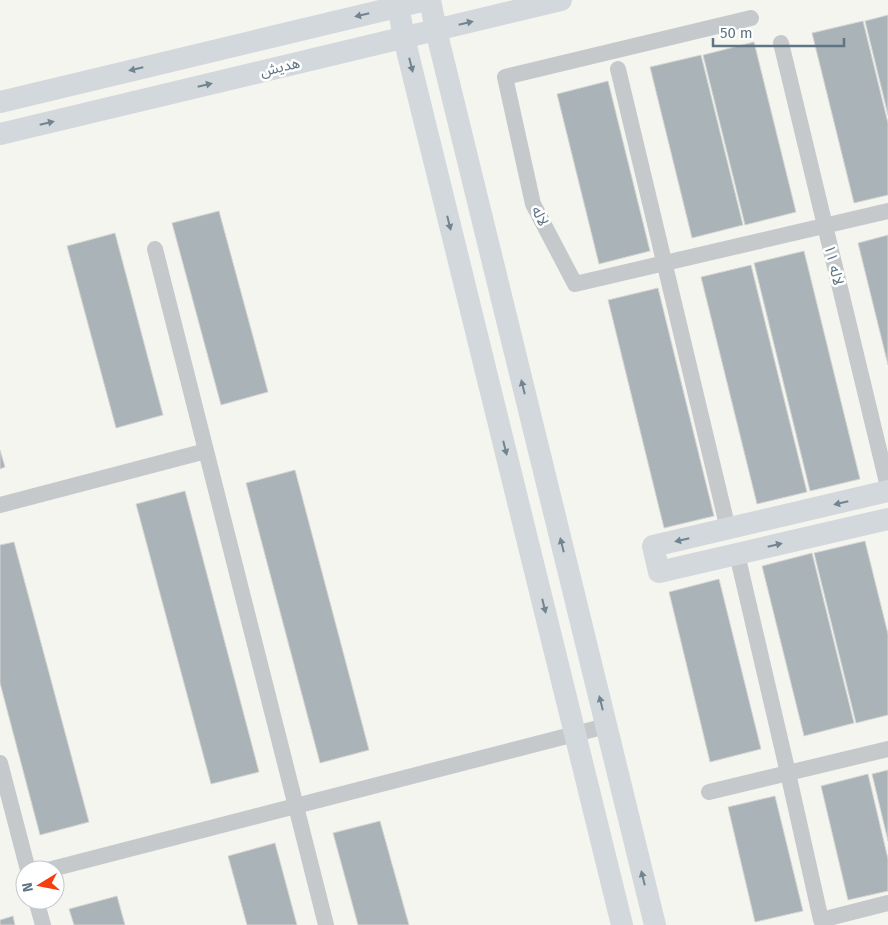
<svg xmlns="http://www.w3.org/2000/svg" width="888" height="925" viewBox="0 0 888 925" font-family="'Fira Sans','Noto Sans Arabic',sans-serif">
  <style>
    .building { fill: #a9b3b8; stroke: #d6d6d3 }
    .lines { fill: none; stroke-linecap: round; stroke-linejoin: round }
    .street { stroke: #c6c9cc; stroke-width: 16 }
    .secondary { stroke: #d2d8dc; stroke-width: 22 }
    .oneway { fill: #718491 }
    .labels { text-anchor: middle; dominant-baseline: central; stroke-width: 5; stroke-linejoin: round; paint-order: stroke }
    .street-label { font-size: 15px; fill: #607584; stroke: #fff }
  </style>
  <rect width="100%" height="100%" fill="#f5f5f0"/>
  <path class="building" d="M888,15v100l-23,-94z
    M863,21l25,102v72l-34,8 -42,-170z
    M754,42l42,170 -51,13 -42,-170z
    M701,55l42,170 -51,13 -42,-171z
    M608,81l42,170 -51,13 -42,-170z
    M219,211l49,181 -47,13 -49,-182z
    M115,233l48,182 -47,13 -49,-182z
    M888,235v130l-30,-122z
    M804,251l56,228 -50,12 -56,-228z
    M751,265l56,227 -50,12 -56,-227z
    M658,288l56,228 -50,12 -56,-228z
    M0,450l5,17 -5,2z
    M295,470l74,280 -49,13 -74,-280z
    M185,491l74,281 -48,12 -75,-280z
    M865,541l23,93v81l-32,8 -42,-170z
    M14,542l75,280 -49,13 -40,-152v-138z
    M812,553l42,170 -50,13 -42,-170z
    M719,579l42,170 -51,13 -41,-170z
    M888,770v71l-16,-67z
    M868,774l20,85v32l-40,9 -27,-114z
    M775,796l28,115 -48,11 -27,-115z
    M380,821l29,104h-51l-25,-92z
    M275,843l22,82h-50l-19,-69z
    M117,896l8,29h-51l-5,-16z
    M13,916l2,9h-15v-5z"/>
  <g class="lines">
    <path class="street" d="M751,18l-246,59 28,127 42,80 313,-73
      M781,43l107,444
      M618,69l110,460
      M155,249l171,676
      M0,505l206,-54
      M737,554l51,219 33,147 67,-17
      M0,763l28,107
      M709,792l179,-43
      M48,870l558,-144
      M36,900l7,25"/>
    <path class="secondary" d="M397,0l7,38 218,887
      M430,0l6,30 219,895
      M0,102l426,-102
      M0,134l561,-134
      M888,491l-235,55 6,26 229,-53"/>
  </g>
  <defs><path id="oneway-solid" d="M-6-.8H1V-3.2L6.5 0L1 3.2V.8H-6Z" transform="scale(1.25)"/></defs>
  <g class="oneway">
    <use href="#oneway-solid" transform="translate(362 15) rotate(167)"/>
    <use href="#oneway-solid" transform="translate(466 23) rotate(-13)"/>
    <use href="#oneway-solid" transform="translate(411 65) rotate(76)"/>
    <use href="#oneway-solid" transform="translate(136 69) rotate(167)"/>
    <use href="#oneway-solid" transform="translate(205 85) rotate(-13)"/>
    <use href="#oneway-solid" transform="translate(47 123) rotate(-13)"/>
    <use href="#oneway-solid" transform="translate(449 223) rotate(76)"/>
    <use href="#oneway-solid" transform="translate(523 387) rotate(-104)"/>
    <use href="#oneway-solid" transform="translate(505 448) rotate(76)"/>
    <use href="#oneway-solid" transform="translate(841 503) rotate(167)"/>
    <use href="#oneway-solid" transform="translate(682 540) rotate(167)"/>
    <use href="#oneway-solid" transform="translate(562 545) rotate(-104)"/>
    <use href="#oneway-solid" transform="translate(775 545) rotate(-13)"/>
    <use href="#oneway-solid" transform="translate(544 606) rotate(76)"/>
    <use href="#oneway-solid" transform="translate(601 703) rotate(-104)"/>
    <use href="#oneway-solid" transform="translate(643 878) rotate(-104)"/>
  </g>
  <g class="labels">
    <g class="street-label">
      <text transform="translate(280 67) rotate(-13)">هدیش</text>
      <text transform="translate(540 216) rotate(64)">لاله</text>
      <text transform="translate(834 265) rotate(76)">لاله ۱۱</text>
    </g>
  </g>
  <g transform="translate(40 885) rotate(260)"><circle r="24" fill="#ffffff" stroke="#bfc8ce"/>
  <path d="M0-4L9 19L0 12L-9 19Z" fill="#f43f11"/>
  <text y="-8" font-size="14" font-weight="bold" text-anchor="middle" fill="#607584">N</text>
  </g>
  <path d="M713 38v8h131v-8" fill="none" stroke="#607584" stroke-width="2.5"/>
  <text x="720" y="38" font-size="15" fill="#607584" stroke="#ffffff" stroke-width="4" paint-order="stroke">50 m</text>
</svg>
